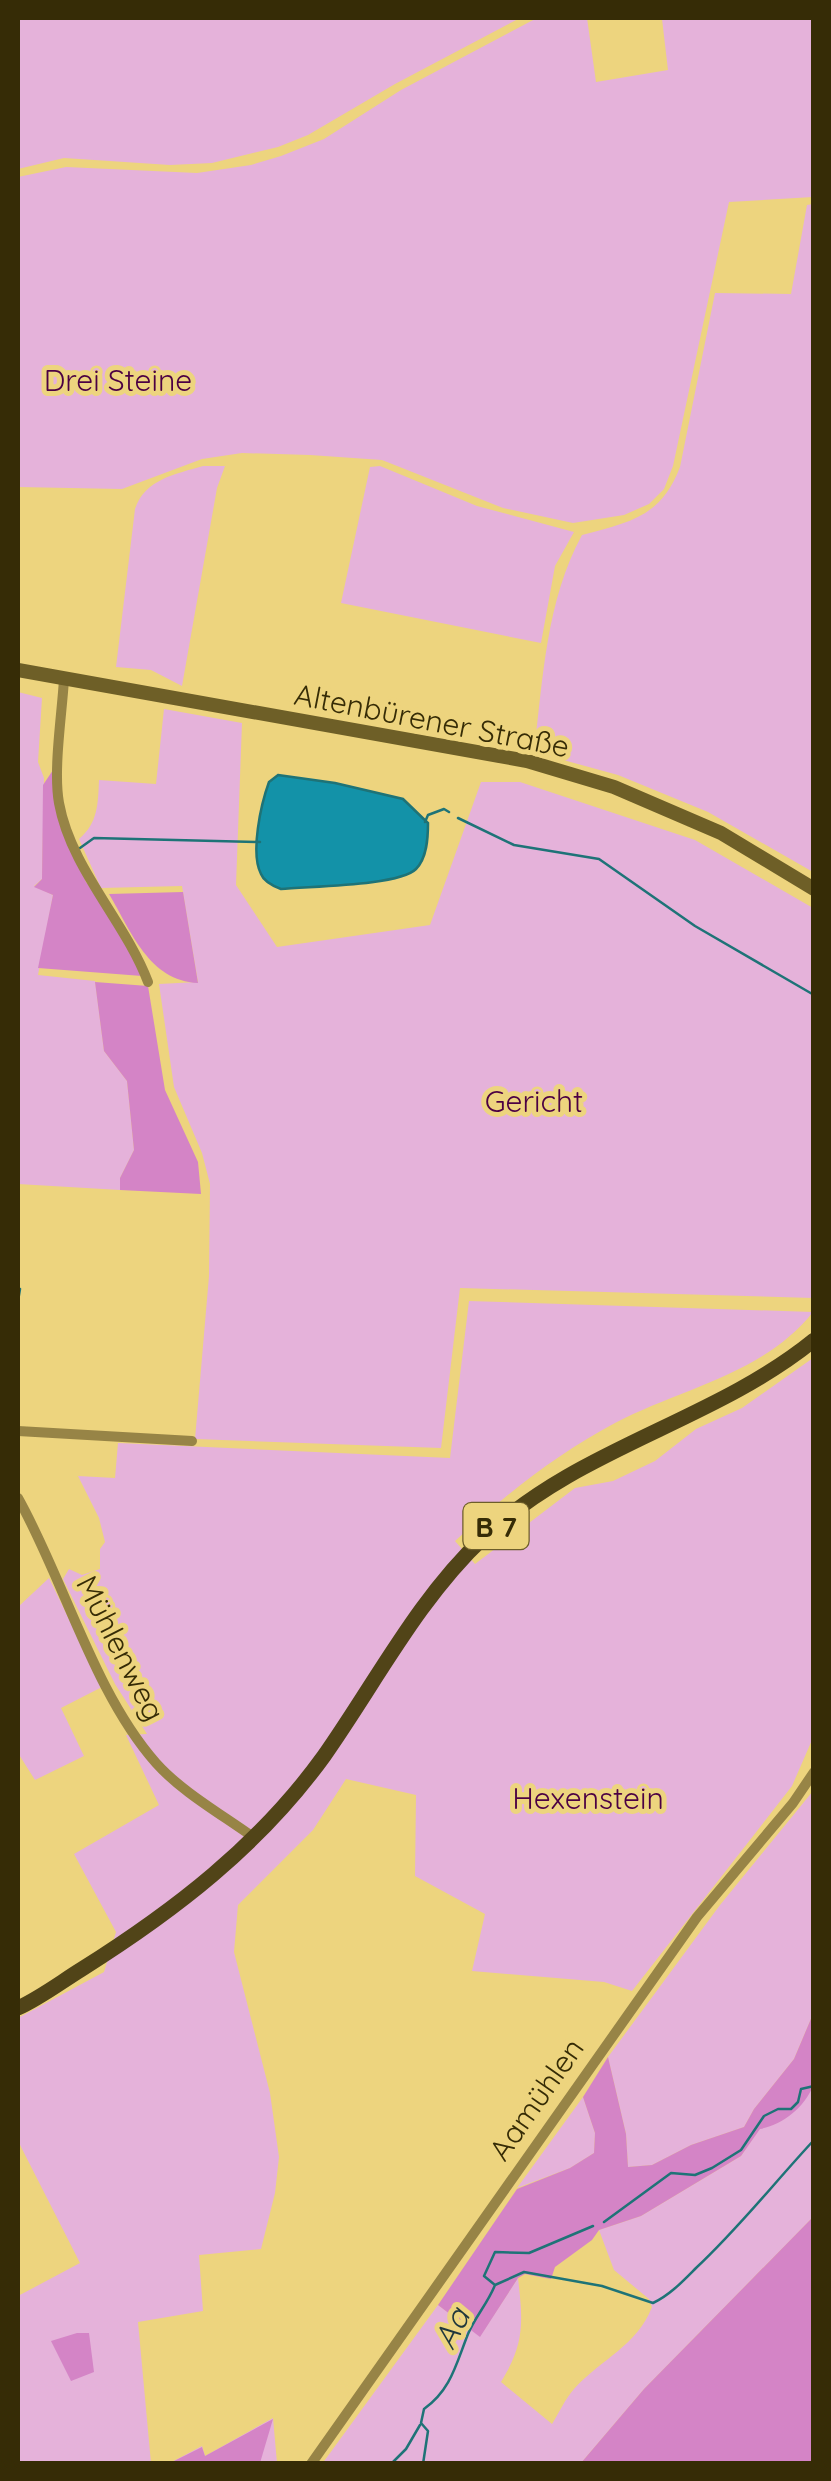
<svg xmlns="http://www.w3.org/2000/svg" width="831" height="2481" viewBox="0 0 831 2481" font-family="Quicksand,sans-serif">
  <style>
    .green { fill: #e5b2da }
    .forest { fill: #d484c6 }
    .water { fill: #1392a8; stroke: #1e7377; stroke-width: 2.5 }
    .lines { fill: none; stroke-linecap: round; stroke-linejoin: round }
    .stream { stroke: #1e7377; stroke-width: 2.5 }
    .street { stroke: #978446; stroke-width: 10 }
    .secondary { stroke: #6e5f27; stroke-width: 14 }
    .primary { stroke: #514418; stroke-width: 15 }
    .labels { text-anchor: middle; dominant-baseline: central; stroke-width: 10; stroke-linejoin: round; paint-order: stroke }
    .shield { fill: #edd47e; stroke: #6d5e2a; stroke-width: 2.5 }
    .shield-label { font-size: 28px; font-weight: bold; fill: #362c06 }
    .park-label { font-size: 30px; fill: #4b0043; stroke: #edd47e }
    .street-label { font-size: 30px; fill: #362c06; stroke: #edd47e }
    .water-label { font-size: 32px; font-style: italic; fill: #1e363c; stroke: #edd47e }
  </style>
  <rect width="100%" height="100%" fill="#edd47e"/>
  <path class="green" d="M18,18h502l-125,66 -87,51 -30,12 -66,16 -42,2 -106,-7 -46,11z
    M537,18h50l9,64 72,-12 -6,-51 -14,-1h165v179l-84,5 -56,264 -9,23 -15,15 -25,11 -51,8 -70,-15 -121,-48 -72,-5 -68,-2 -40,6 -80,30 -104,-2v-310l48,-10 131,6 54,-8 30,-9 43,-17 77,-49z
    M813,204h1l-1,668 -105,-60 -90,-37 -84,-23c9,-73 12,-151 48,-217 48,-13 79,-18 98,-68l35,-174 76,1 16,-89z
    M203,466h22l-8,22 -35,198 -31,-16 -35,-3 19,-158c10,-30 41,-35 68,-43z
    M380,466l97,40 97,26 -19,34 -14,77 -200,-40 29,-136z
    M18,692l24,6 -4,64 6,16 -2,101 -8,7 19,9 -15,80 57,6 9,70 23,30 7,69 -14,28v12l-102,-6z
    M164,709l78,14 -6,162 41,62 153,-22 51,-143h39l175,58 118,68v390l-353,-10 -19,160 -246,-9 14,-163 1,-92 -8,-31 -28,-66 -15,-103 39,-2 -16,-96 -81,2 -22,-49c19,-16 19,-35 20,-59l57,4z
    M469,1301l344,11c-49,62 -131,76 -198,111 -60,32 -110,72 -160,118l20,23 100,-76 38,-7 42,-20 41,-32 46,-21 71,-50 -1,382 -20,46 -160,205 -28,-9 -132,-11 13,-57 -70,-38 1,-81 -70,-16 -33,51 -75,75 -4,47 36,141 9,64 -4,36 -14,56 -62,6 4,56 -65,11 13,141h-133v-167l62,-33 -62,-122v-123l86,-46 12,-40 -42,-78 85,-49 -33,-70 21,-1 -32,-50 -52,-105 6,-10 13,6 18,-6v-20l5,-7 -6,-24 -21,-42 37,2 3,-35 332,15z
    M49,1578l53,109 -41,21 23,48 -49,24 -17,-27v-146z
    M813,1791v223l-19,45 -40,50 -10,18 -53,18 -39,20 -24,2 -2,-33 -18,-77 112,-152z
    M813,2084v133l-169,172 -63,74 -259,1 116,-159 42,31 38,-58c5,44 7,65 -17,104l51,42c7,-11 13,-25 22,-35 27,-30 63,-43 78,-82l-3,-8 -35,-29 -15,-40 42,-14 100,-60 19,-28c27,-4 38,-22 53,-44z
    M583,2097l12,36 -1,20 -24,15 -53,20z
    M273,2418l4,45 -109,1 34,-18 3,10z"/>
  <path class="forest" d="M57,764l-1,38 30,80 28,34 28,60 -104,-8 15,-73 -19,-8 8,-8 1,-94z
    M183,892l15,91c-49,-2 -67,-52 -89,-89z
    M95,982l53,4 17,104 33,72 3,32 -81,-4v-12l14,-28 -7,-69 -23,-30z
    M813,2014c1,18 5,57 0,72 -9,22 -31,39 -53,43l-19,27 -100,60 -42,14 -7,10 -37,27 -4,12 -26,-5 -7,4 -38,59 -42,-32 79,-116 53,-21 24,-15 1,-20 -12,-36 25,-40 18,77 2,33 24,-2 39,-20 53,-18 10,-18 40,-50z
    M813,2217v246h-232l63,-74z
    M77,2333h12l5,39 -23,9 -20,-40z
    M273,2419l-13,44h-90l32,-16 3,9z"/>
  <path class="water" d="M278,775l57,8 68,16 25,24c0,15 -1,35 -12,46 -17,17 -107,17 -135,20 -8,-3 -17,-7 -20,-15 -11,-21 0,-70 8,-92z"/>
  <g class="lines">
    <path class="stream" d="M458,818l56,27 85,14 96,67 119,69
      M425,822l3,-7 16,-6 5,3
      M80,848l14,-10 166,4
      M18,1301l2,-12
      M604,2222l67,-49 24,2 17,-7 29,-18 23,-34 14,-7h13l7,-7 3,-13 13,-3
      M495,2285l29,-13 78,14 51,17c17,-8 30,-22 43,-35 43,-40 78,-85 118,-128
      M391,2464l15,-15 14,-24
      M423,2464l5,-33 -7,-8 3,-14c27,-19 32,-45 44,-75 7,-17 20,-31 27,-49l-11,-9 11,-24 34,1 64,-27"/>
    <path class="street" d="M64,679c-2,35 -11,91 -5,124 12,66 66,118 89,179
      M18,1431l174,10
      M18,1498c46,82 76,195 138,265 26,29 65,51 97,74
      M311,2464l386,-547 96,-114 21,-31"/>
    <path class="secondary" d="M18,670l509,91 87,26 107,46 93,56"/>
    <path class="primary" d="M18,2008c22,-10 43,-26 64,-39 92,-58 177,-123 242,-213 52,-74 94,-157 160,-219 95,-90 229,-115 330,-197"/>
  </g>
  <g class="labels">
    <rect class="shield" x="463.5" y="1503" width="65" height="46" rx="8"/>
    <g class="shield-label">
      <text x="496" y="1526">B 7</text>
    </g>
    <g class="park-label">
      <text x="118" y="380">Drei Steine</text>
      <text x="534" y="1101">Gericht</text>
      <text x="588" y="1798">Hexenstein</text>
    </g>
    <g class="street-label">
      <text transform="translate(432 720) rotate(11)">Altenbürener Straße</text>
      <text transform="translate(121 1648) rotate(63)">Mühlenweg</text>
      <text transform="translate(536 2099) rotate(-55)">Aamühlen</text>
    </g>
    <g class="water-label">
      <text transform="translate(451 2328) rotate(-64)">Aa</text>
    </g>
  </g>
  <rect width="831" height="2481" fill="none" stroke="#362c06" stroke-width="40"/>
</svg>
